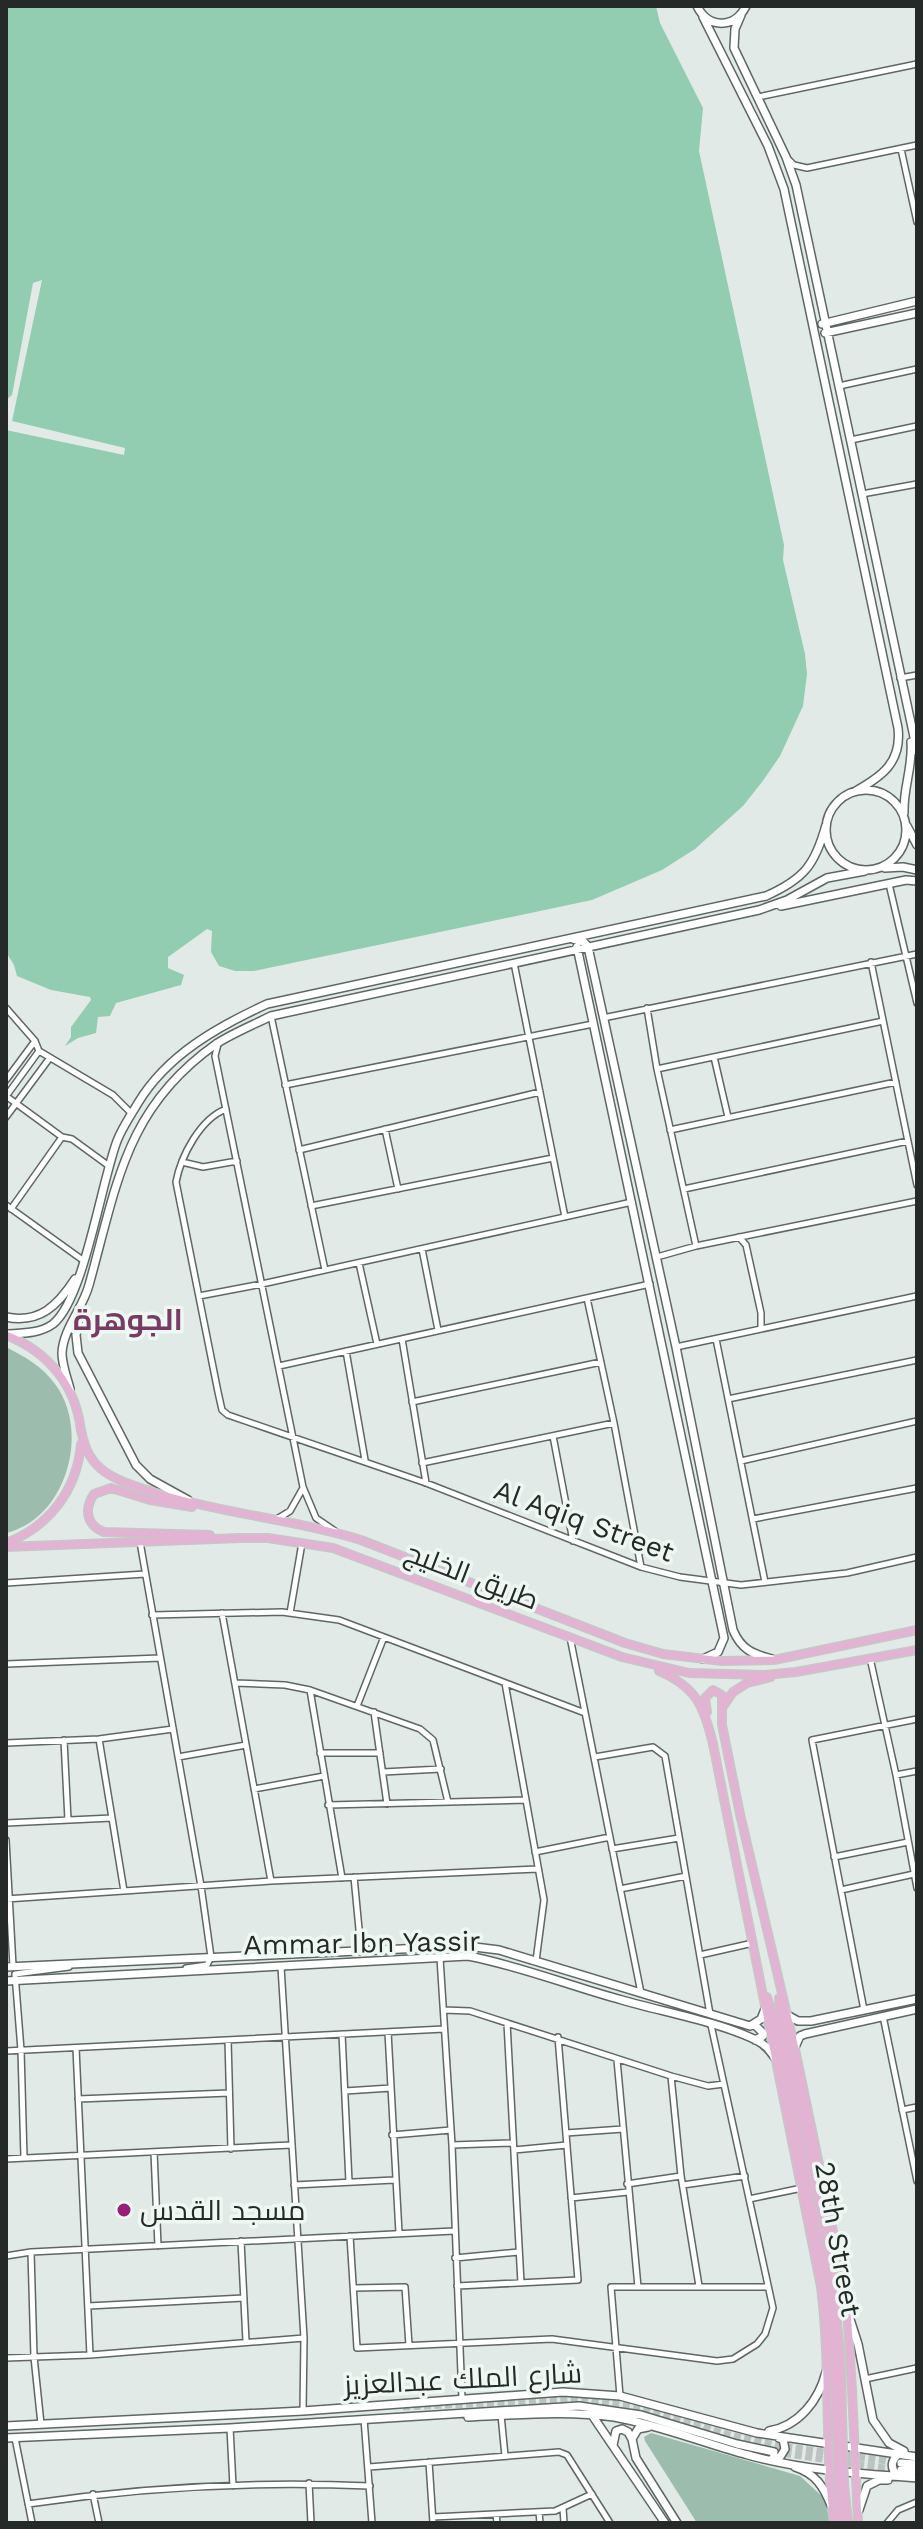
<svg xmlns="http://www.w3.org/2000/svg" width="923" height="2529" viewBox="0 0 923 2529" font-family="'Work Sans',Cairo,sans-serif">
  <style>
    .green { fill: #9cbdad }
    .water { fill: #93cdb1 }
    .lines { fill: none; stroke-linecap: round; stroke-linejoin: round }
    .secondary-tunnel { stroke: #bbc3c0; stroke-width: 7; stroke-dasharray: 7 3.5; stroke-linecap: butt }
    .street-casing { stroke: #5f6763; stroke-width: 8 }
    .secondary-casing { stroke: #5f6763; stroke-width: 10 }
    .primary-casing { stroke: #c6c7c7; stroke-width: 10 }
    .street { stroke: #fff; stroke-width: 5 }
    .secondary { stroke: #fff; stroke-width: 7 }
    .primary { stroke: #e2b3d2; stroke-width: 7 }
    .primary-bridge-casing { stroke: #c6c7c7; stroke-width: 10; stroke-linecap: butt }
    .primary-bridge { stroke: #e2b3d2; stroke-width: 7 }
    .poi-dot { fill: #971e79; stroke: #eef8f3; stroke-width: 3 }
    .labels { text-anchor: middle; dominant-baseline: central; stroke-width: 7; stroke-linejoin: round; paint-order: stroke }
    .street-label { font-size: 28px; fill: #252927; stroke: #eef8f3 }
    .poi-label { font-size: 28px; fill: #252927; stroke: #eef8f3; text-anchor: start }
    .neighbourhood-label { font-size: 30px; font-weight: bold; fill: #773b64; stroke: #eef8f3 }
  </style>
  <rect width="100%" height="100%" fill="#e1eae6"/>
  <path class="green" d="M6,1347c19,10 36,19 49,37 36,48 11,135 -49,149z
    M651,2433l149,43 25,23 5,24h-133l-52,-82 -1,-4z"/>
  <path class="water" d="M6,6h650l4,17 43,85 -4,43 85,394 -1,15 22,94 2,20 -4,32 -23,50 -18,26 -19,24 -48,43 -33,21 -70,30 -338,71h-19l-16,-5 -8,-14 1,-21 -5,-2 -39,28v11l16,7 -3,10 -65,18 -6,13 -12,1 -2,16 -18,5 -13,8 6,-9v-10l20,-27 -1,-3 -39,-7 -34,-14 -3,-11 -8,-13v-522l118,25 1,-7 -113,-27 30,-141 -9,3 -21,112 -6,5z"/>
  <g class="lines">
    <path class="secondary-tunnel" d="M403,2407l183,-8 55,8 89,28 45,10 126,18
      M774,2452l124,18"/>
    <g class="street-casing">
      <path id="street" d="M758,97l159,-33
        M901,149l16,73
        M787,158l7,7 13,3 110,-23
        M839,386l78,-17
        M851,440l66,-14
        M862,494l55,-10
        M900,678l17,-3
        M889,884l28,119
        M871,962l46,223
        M514,963l51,254
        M6,1008l29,33 4,10 74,44 18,18
        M647,1008l10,61 39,177
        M271,1016l54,254
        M603,1018l314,-64
        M218,1044l-3,12 88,431 13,31 19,13
        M714,1057l14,60
        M657,1069l226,-48
        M6,1080l29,-39
        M285,1085l308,-61
        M7,1095l32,-44
        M6,1096l56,41 -51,72
        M226,1109c-26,10 -45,47 -50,73l42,210 4,18 6,5 198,68 215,84 39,10 61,8 106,-12 70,-16
        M6,1117l43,-58
        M385,1129l13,60
        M670,1130l226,-48
        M62,1137l10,2 37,27
        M299,1150l241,-58
        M182,1162l21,5 34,-6
        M684,1189l224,-48
        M6,1205l78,56
        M311,1206l242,-48
        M739,1237l7,8 15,68v16
        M422,1249l16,81
        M657,1257l39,-11 221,-45
        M359,1263l18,81
        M199,1296l63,-12 370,-82
        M587,1298l27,125 27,144
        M402,1339l24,144
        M716,1339l49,243
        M676,1347l241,-51
        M346,1351l19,109
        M279,1366l371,-82
        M728,1399l189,-39
        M412,1402l189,-40
        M553,1436l20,105
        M741,1461l176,-40
        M422,1463l192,-40
        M277,1519l13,-8 13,-23
        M753,1519l164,-31
        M140,1542l61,344 10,71 -4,8 -21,3
        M6,1583l139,-9
        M222,1613l49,268
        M290,1613l12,-70
        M152,1615l130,-3 57,8 246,93
        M570,1637l71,356
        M870,1658l26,117 21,113
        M6,1664l154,-6
        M235,1683l50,2 25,5 110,39 13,11 15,62
        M505,1683l39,217 -8,61
        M310,1690l32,188
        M357,1706l27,-69
        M374,1712l13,92
        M99,1739l25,152
        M64,1740l4,80
        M6,1743l93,-4 74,-10
        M320,1753h60
        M178,1757l68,-12
        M595,1757l58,-10 12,9 45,258
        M383,1772l58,-3
        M896,1775l21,-4
        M254,1789l70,-13
        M328,1805l198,-5
        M6,1823l106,-5
        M6,1840l7,126
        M612,1849l67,-11
        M535,1852l75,-15
        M834,1857l74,-15
        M354,1877l7,73
        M620,1889l66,-13
        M841,1890l73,-16
        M6,1899l265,-18 267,-12
        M448,1950l-7,3 -1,5 12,187 10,254
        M700,1955l53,-12
        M281,1967l23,371 -1,73
        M444,2010l26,1 201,65 37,10 16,-2
        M864,2010l-52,-270 105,-21
        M883,2016l34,165
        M507,2023l14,260
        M388,2032l11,201
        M342,2034l7,148
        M228,2040l3,109
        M76,2048l14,307
        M6,2051l438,-22
        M617,2060l21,227
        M671,2076l10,100 18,110
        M345,2091l46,-3
        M78,2099l151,-6
        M902,2110l15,-3
        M566,2133l57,-4
        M392,2135l59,-5
        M452,2145l61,-2
        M514,2150l53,-5
        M154,2152l4,94
        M24,2158l-3,-108 -6,-76 54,-7
        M6,2159l285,-14
        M627,2184l54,-8
        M294,2185l100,-5
        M683,2185l62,-9
        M571,2198l57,-6
        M749,2199l53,-11
        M350,2236l7,112 195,-9 165,22 16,-2 24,-15 8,-10 8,-26 -62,-283
        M241,2241l5,100
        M31,2252l3,105 7,67
        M6,2256l25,-4 423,-21
        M455,2258l64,-6
        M457,2286l121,-6 -20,-243
        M354,2288l51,-1 4,58
        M88,2306l156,-8
        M6,2358l84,-3 214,-17
        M865,2379l52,-11
        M620,2396l-9,-109h157
        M501,2415l4,41
        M364,2419l8,104
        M230,2428l3,58
        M15,2438l17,85
        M429,2462l4,61
        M369,2467l190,-15 8,3 43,68
        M309,2483l2,40
        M93,2494l6,29
        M28,2504c113,-17 228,-23 342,-18
        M563,2508l1,15
        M539,2512l1,11
        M496,2514l1,9
        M433,2517l122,-6 37,-17
        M887,2523l11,-13 19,-8"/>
    </g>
    <g class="secondary-casing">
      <path id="secondary" d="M697,6c11,23 38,23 49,0
        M741,15l-6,14 -1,19 52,109 10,28 121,566
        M703,17l65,129 16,43 114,539c4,35 -17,49 -44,64
        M822,324l95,-23
        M825,333l92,-20
        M826 830a40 40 0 1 1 80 0a40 40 0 1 1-80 0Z
        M904,813c-1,-25 9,-46 7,-71
        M907,826l10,19
        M885,868l18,-1 14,3
        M781,906l125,-26 11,1
        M573,939l11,3 4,5 88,400 57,283c8,19 19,24 39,29
        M577,947l147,691 -6,14 -15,7
        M80,1316l-4,19 2,18 58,112 14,14 38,21
        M6,1317c34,7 52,-12 69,-38
        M6,1334c16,-1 33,0 47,-10 31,-25 48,-141 64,-183 5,-13 14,-26 21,-38 29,-48 79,-76 129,-99l499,-108c38,-17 49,-31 60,-71
        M70,1389c-3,-12 -8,-24 -8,-36 1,-24 21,-45 27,-68 28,-100 36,-177 127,-241 17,-11 37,-19 55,-28l488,-106 28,-10 40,-22 38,-7
        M6,1967l461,-21 32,4 251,76 11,-7 4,-10
        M6,1981l462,-25c53,10 102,30 154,44 41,12 98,22 136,41 8,4 12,10 17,17
        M787,2015l11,6h13l106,-22
        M755,2025l8,8v3l-8,4
        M795,2047l5,-11 5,-2 112,-25
        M849,2316l9,28 15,76 16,23 15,8
        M592,2415l73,108
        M468,2417c48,-2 98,-7 146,0 46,8 89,26 134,38 54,15 114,19 169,23
        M6,2426l297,-15 260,-19 57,4 137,37 160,24
        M648,2427l-10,2 -6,10 4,19 41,65
        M769,2431c30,-5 50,-31 57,-59
        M6,2438l224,-10 349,-22 62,9 96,29 37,8
        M613,2445l3,-14 6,-2 6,3 4,7
        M899,2454c-8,6 -9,14 -2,21l4,1
        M773,2458l7,-1 5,-8 -2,-10 -4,-1
        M901,2463l16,1
        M795,2467c21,7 28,19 36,38
        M901,2470l16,1
        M859,2510l8,-24 12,-6h9"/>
    </g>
    <g class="primary-casing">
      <path id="primary" d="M6,1335c43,17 70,51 75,96
        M81,1430c3,15 7,27 19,38 15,13 38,19 56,25 67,21 138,26 205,47l264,103 38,11 59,7 52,-1 143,-30
        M192,1507l-42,-7 -39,-12 -17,6c-10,15 -8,31 10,38l106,3
        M6,1543c43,-16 71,-53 75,-99
        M6,1547l234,-9h28l65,10 289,109 67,16 76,2 31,-3 121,-22
        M659,1671c37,16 45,35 54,73l108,543c10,79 3,158 13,236
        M771,1677l-24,6 -14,9 -11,16v17l18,89 55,235 46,221 6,39 5,80 6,134
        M707,1712l-2,-14 8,-8 9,5v11
        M767,1997c15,46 22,95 32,143 18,91 36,181 37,274
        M779,1998l1,17c28,131 62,264 62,399
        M838,2483l3,40
        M844,2483l4,40"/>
    </g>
    <use href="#street" class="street"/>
    <use href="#secondary" class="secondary"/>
    <use href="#primary" class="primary"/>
    <g class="primary-bridge-casing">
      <path id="primary-bridge" d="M836,2414l2,69
        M842,2414l2,69"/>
    </g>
    <use href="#primary-bridge" class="primary-bridge"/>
  </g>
  <circle class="poi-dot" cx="124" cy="2210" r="8"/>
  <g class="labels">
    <g class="street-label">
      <text transform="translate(584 1521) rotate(20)">Al Aqiq Street</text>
      <text transform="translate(472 1576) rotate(21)">طريق الخليج</text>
      <text transform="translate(362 1943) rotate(-1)">Ammar Ibn Yassir</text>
      <text transform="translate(838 2239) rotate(80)">28th Street</text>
      <text transform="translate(463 2379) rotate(-3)">شارع الملك عبدالعزيز</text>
    </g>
    <g class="poi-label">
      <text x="140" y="2210">مسجد القدس</text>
    </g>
    <g class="neighbourhood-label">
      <text x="128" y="1319">الجوهرة</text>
    </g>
  </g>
  <rect width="923" height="2529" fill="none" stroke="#252927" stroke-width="16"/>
</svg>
